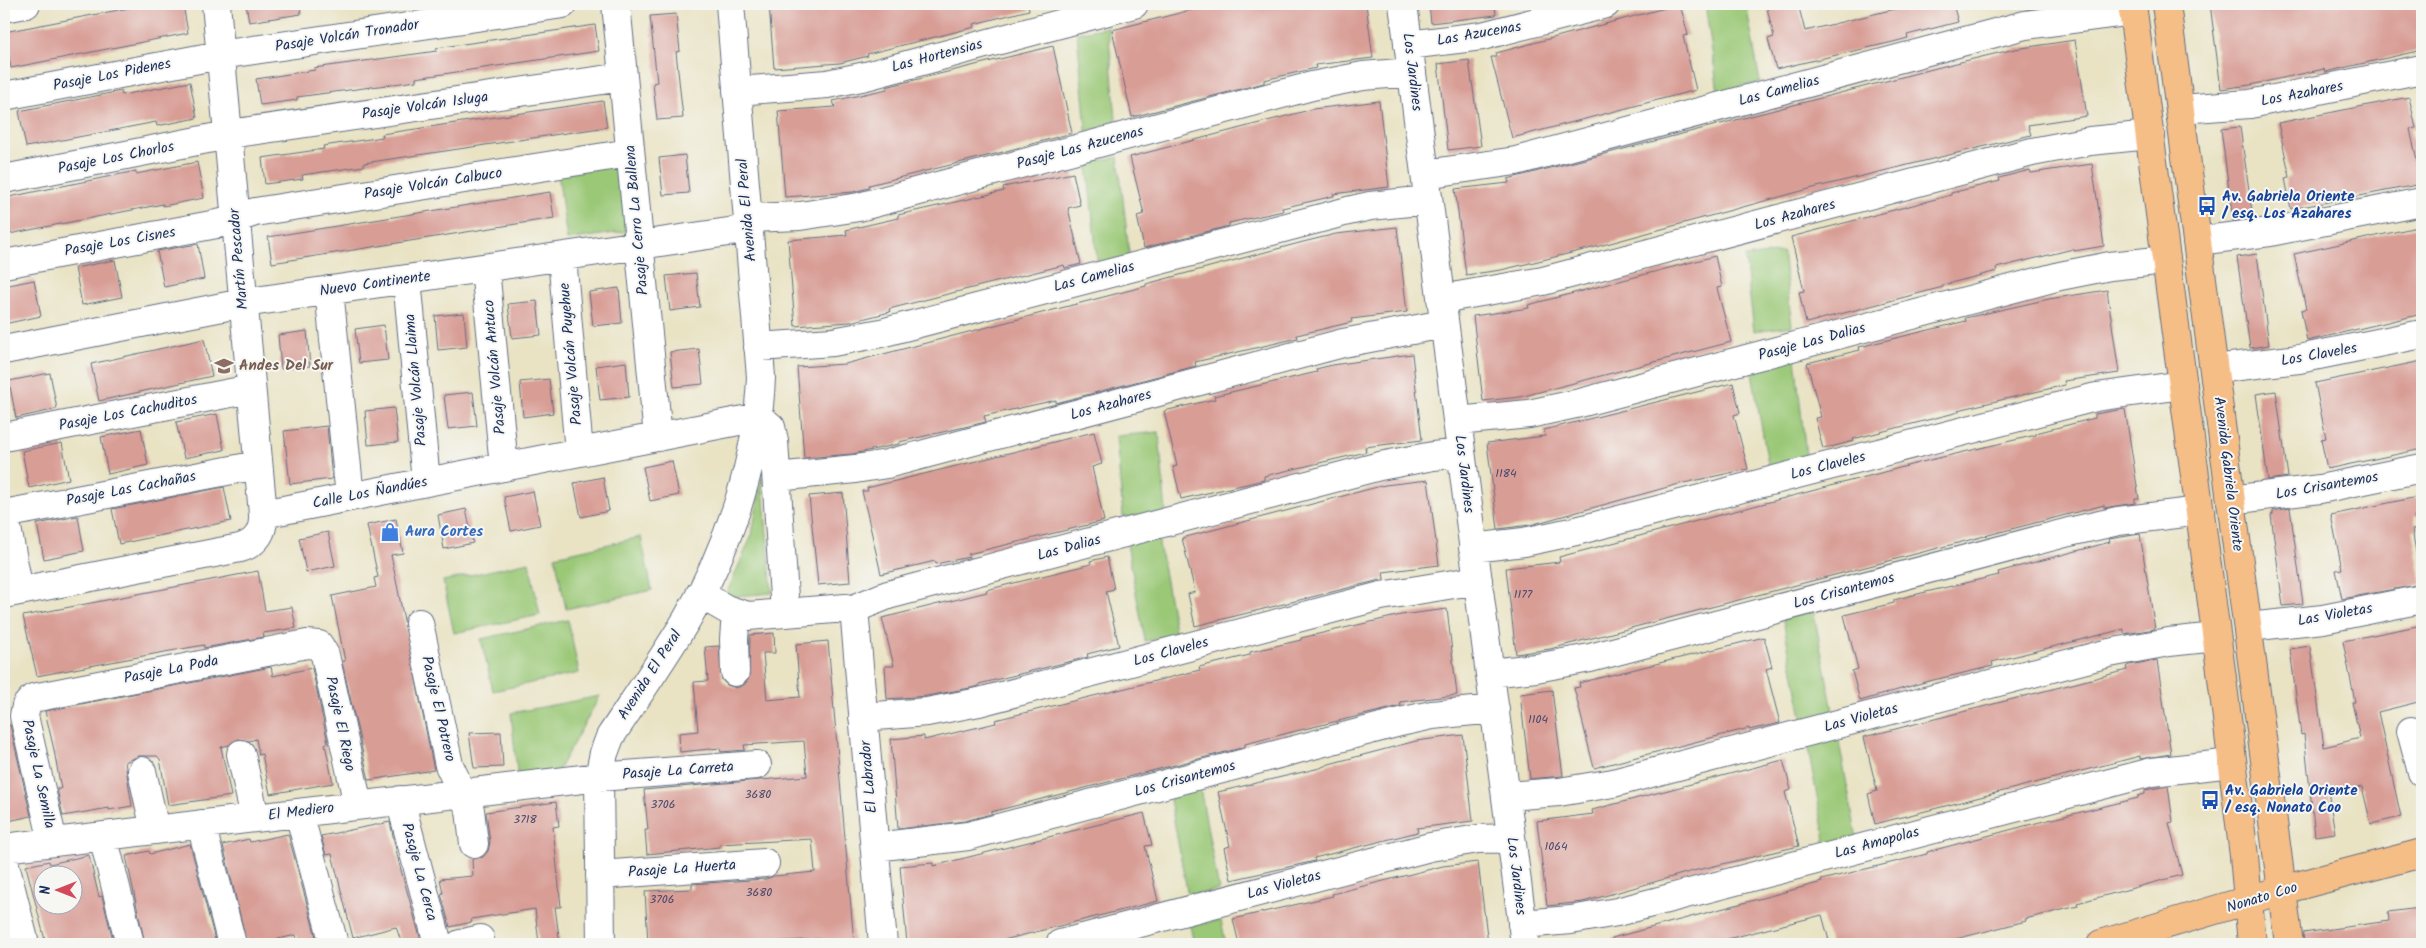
<svg xmlns="http://www.w3.org/2000/svg" width="2426" height="948" viewBox="0 0 2426 948" font-family="Kalam,sans-serif">
  <style>
    .green { fill: #9ac876; stroke: #5a7c6a }
    .building { fill: #d89d95; fill-rule: evenodd }
    .lines { fill: none; stroke-linecap: round; stroke-linejoin: round }
    .minor-casing { stroke: #636e82; stroke-width: 30 }
    .major-casing { stroke: #636e82; stroke-width: 30 }
    .minor { stroke: #fff; stroke-width: 28 }
    .major { stroke: #f6be87; stroke-width: 28 }
    .labels { text-anchor: middle; dominant-baseline: central; stroke-width: 4; stroke-linejoin: round; paint-order: stroke }
    .number-label { font-size: 12px; fill: #4a4a6c }
    .street-label { font-size: 15px; fill: #1b2f5e; stroke: #f6f6f2 }
    .transit-label { font-size: 15px; font-weight: bold; fill: #164399; stroke: #f6f6f2; text-anchor: start }
    .education-label { font-size: 15px; font-weight: bold; fill: #785e54; stroke: #f6f6f2; text-anchor: start }
    .shop-label { font-size: 15px; font-weight: bold; fill: #366cbe; stroke: #f6f6f2; text-anchor: start }
  </style>
  <rect width="100%" height="100%" fill="#f6f6f2"/>
  <filter id="ink" filterUnits="userSpaceOnUse"><feTurbulence type="fractalNoise" baseFrequency=".02" numOctaves="2"/><feDisplacementMap in="SourceGraphic" scale="10" xChannelSelector="R" yChannelSelector="G"/><feConvolveMatrix kernelMatrix="1 2 1 2 8 2 1 2 1" color-interpolation-filters="sRGB"/></filter>
  <filter id="wash" filterUnits="userSpaceOnUse"><feTurbulence type="fractalNoise" baseFrequency=".0096" numOctaves="4" result="noise"/><feDisplacementMap in="SourceGraphic" scale="20" xChannelSelector="R" yChannelSelector="G"/><feGaussianBlur stdDeviation="1.12" result="paint"/><feColorMatrix in="noise" values="0 0 0 0 0 0 0 0 0 0 0 0 0 0 0 0 0 1.4 0 .05"/><feComposite in="paint" operator="in"/></filter>
  <g filter="url(#wash)">
    <rect width="100%" height="100%" fill="#e9e3c4"/>
    <path class="green" d="M1705,4h41l14,78 -42,10z
      M2029,4h67l-65,12z
      M1108,27l9,104 -30,7 -10,-105z
      M1118,157l12,103 -32,8 -11,-105z
      M619,164l10,67 -62,9 -9,-67z
      M1783,252l9,74 -38,5 -9,-74z
      M1795,358l12,106 -37,11 -19,-108z
      M1159,432l7,82 -43,3 -7,-81z
      M762,476l10,117 -47,4 27,-62z
      M1157,533l19,102 -31,6 -19,-102z
      M641,537l11,53 -86,19 -11,-53z
      M529,562l11,53 -86,18 -11,-52z
      M1813,609l21,107 -31,6 -21,-107z
      M568,620l11,53 -86,18 -12,-52z
      M600,696l-44,78 -38,8 -7,-69z
      M1837,731l20,108 -31,6 -20,-108z
      M1200,788l19,102 -31,6 -19,-102z
      M1221,920l5,24h-32l-4,-18z"/>
    <g id="blocks">
      <path class="building" d="M150,4h33l5,29 -177,35 -7,-36z
        M246,4h54l1,10 -52,8z
        M769,4h259l1,6 -55,14 1,3 -108,27 1,2 -28,7 -66,5z
        M1215,4h151l7,54 -58,7 1,3 -52,12v3l-132,34 -20,-87z
        M1429,4h66l1,11 -65,8z
        M1680,4l8,31 -5,1 13,54 -184,48 -21,-81h6l-1,-4z
        M1766,4h32l7,27 110,-27h38l5,18 -51,13 1,3 -15,4 -117,27 -8,-30 6,-2z
        M2210,4h212v46l-97,22 -1,-3 -74,16 -29,4z
        M676,14l4,37 -4,1 7,66 -26,2 -4,-37 4,-1 -7,-66z
        M595,25l4,26 -183,27v3l-119,16v3l-37,5 -4,-26 59,-9 -1,-2 123,-17 -1,-3z
        M2075,40l12,76 -59,9 3,10 -222,54 -217,59 -91,22 -35,5 -11,-86 54,-6 -1,-4 440,-114 67,-16z
        M1053,46l19,87 -73,20 -130,32v3l-16,4 -68,5 -7,-86 57,-4 -2,-6 54,-12 -1,-2z
        M1469,60l12,86 -33,4 -10,-86z
        M190,82l7,36 -40,8 -1,-4 -130,25 -7,-36 102,-20 1,4z
        M2409,97l7,31 -6,1 12,55 -131,25 -6,-31 5,-1 -12,-54z
        M603,101l4,26 -243,36v3l-62,9 1,4 -38,5 -3,-26 62,-9 -1,-3 60,-9 -1,-3z
        M1379,101l10,86 -56,7 1,2 -52,12 1,3 -54,12v3l-85,22 -7,-32 7,-2 -14,-57 183,-48z
        M2240,127l13,91 -20,3 -12,-92z
        M685,155l4,38 -26,2 -4,-37z
        M197,162l7,36 -41,8v-2l-159,31v-37l132,-27v3z
        M2092,164l12,82 -30,5 -1,-2 -77,19 1,3 -54,14v2l-137,36 -7,-31 5,-1 -13,-54 160,-42v-2l49,-12 -1,-3 31,-8 1,3z
        M1073,173l7,32 -12,3 13,56 -16,4 -1,-3 -120,30 -55,14 1,3 -40,10 -55,4 -7,-86 59,-5 -1,-5 52,-12v-3l106,-24 -1,-4z
        M550,192l4,26 -282,45 -4,-26z
        M2422,226v88l-115,27 -6,-31 5,-1 -12,-55z
        M1397,227l10,85 -56,7 1,3 -55,13 1,3 -103,24 1,4 -140,37v-3l-72,16 2,6 -87,20v2l-46,10 -49,4 -7,-91 48,-3 301,-78v-2l157,-42 33,-8z
        M198,244l6,35 -40,8 -7,-36z
        M2257,254l12,91 -19,3 -13,-91z
        M1715,256l7,31 -5,1 14,54 -211,55 -37,4 -10,-85 56,-8 -1,-3z
        M115,260l7,37 -40,8 -7,-37z
        M696,273l4,34 -30,4 -4,-35z
        M34,280l7,36 -37,8v-38z
        M619,288l3,35 -29,3 -4,-34z
        M2107,290l12,83 -55,8 1,4 -107,25 1,2 -106,27 1,2 -31,8 -8,-31 6,-1 -14,-54 53,-13 -1,-3 107,-26 -1,-3 31,-7 53,-12z
        M537,301l4,34 -29,3 -4,-34z
        M464,313l3,34 -29,3 -3,-34z
        M384,325l4,35 -29,3 -4,-34z
        M307,331l3,35 -29,3 -3,-34z
        M204,339l8,37 -113,25 -8,-37z
        M699,349l4,35 -29,3 -4,-35z
        M1412,354l10,86 -57,7 1,5 -102,24v4l-83,19 -8,-32 4,-1 -13,-55 51,-12 -1,-3 103,-24 -1,-3 16,-4z
        M2422,361v88l-95,20 -6,-30 5,-1 -11,-55z
        M626,362l3,35 -29,3 -4,-34z
        M50,373l7,36 -41,9 -7,-37z
        M549,379l4,34 -30,4 -3,-35z
        M1733,383l7,30 -6,2 14,54 -69,15 -149,41 -32,4 -11,-86 58,-7 -1,-6z
        M2276,391l12,86 -20,3 -12,-86z
        M473,392l4,34 -29,3 -4,-34z
        M394,408l4,34 -30,3 -3,-34z
        M2125,409l14,90h-4v4l-31,5v-3l-554,144 -34,5 -10,-86 54,-6 -1,-5 371,-97 106,-25v-2l59,-15v-4z
        M217,414l7,36 -40,8 -8,-36z
        M327,426l5,53 -42,5 -6,-53z
        M141,429l7,36 -40,9 -7,-37z
        M1094,432l8,32 -10,3 12,54 -136,33 1,3 -33,7 -1,-3 -54,13 -19,-83h6l-1,-3z
        M62,443l7,36 -40,9 -7,-37z
        M672,461l7,34 -29,6 -7,-34z
        M603,477l6,34 -28,6 -7,-34z
        M1428,480l11,85 -56,7 1,7 -189,47 -7,-32 7,-2 -13,-54 203,-53z
        M224,487l7,34 -112,23 -7,-35z
        M533,491l7,34 -29,6 -7,-34z
        M843,493l7,89 -32,3 -9,-89z
        M2422,496v19l-8,1 3,13 -5,1 10,54 -80,15 -6,-29 6,-1 -11,-54z
        M2290,508l13,96 -20,2 -12,-91 2,-1v-3z
        M466,509l7,34 -29,6 -6,-34z
        M78,516l6,35 -40,8 -7,-35z
        M396,519l7,34 -12,2 43,215 -65,10 -27,-118 3,-1 -13,-65 44,-9 -2,-9 4,-1 -11,-52z
        M328,532l7,34 -29,6 -7,-34z
        M2140,534l15,95 -31,5v-5l-132,33 1,4 -68,16 -65,19 -8,-30 6,-2 -14,-54 50,-12v-3l15,-4 90,-21 -1,-3 112,-30 -1,-3z
        M1107,557l7,32 -8,2 13,55 -32,8 1,3 -109,27v2l-3,1 -49,9 -40,3 -2,-33h9l-12,-48 105,-26 -1,-2 105,-26 -1,-3z
        M258,571l7,40 27,-4 4,21 -33,5 1,4 -60,11v-3l-45,8 -122,23 -14,-60z
        M1447,609l10,86 -57,7 1,4 -105,25 -51,13v3l-254,65v2l-26,7 -67,8 -7,-90 33,-3v4l72,-17 -1,-3 205,-50 -1,-3 51,-12v-3l51,-12v-2l100,-23z
        M2422,625v76l-44,11 23,105 -30,7 -9,-37 -34,4 7,42 -20,3 -11,-102 -3,1 -11,-86 20,-3 14,101 36,-9 -8,-36h3l-12,-61z
        M774,633l1,20h-12l4,47 33,-3 -4,-53 32,-3 26,302 -33,1 -1,-5 -84,5v-2l-88,2 -3,-53 47,-2v-5l74,-5 8,-3 41,-4 -3,-33 -92,5v3l-73,7 -2,-24h3l-4,-40 163,-14 -3,-35 -60,4 1,5 -24,2 -1,-4 -40,4 -1,-19 19,-2 -4,-49 14,-1 -3,-34 14,-1 3,34 5,5 9,3 8,-3 5,-6 1,-44z
        M1764,637l8,30 -6,2 14,54 -31,7v-2l-155,40 -20,-80 6,-1 -1,-4z
        M2157,660l14,94 -31,5v-3l-265,68 -7,-30 9,-3 -13,-54 263,-67 -1,-3 3,-2z
        M271,667l2,9 39,-8 16,75 -3,1 8,39 -63,11 -8,-40 -3,1 -3,-16 -7,2 -11,-2 -9,6 -8,2 10,49 -63,9 -8,-46 -3,-3h-18l-14,6 7,44 -23,4v-2l-46,8 -6,-27h4l-7,-39 -9,-39z
        M1552,690l11,86 -33,3 -10,-85z
        M4,725h6l21,91 -27,6z
        M501,732l2,35 -29,1 -5,-35z
        M1463,735l10,86 -56,7 1,4 -104,26 1,3 -84,19 -7,-32 6,-2 -12,-54 102,-24 9,-4 87,-23z
        M1783,760l8,30 -6,2 14,54 -106,25 -110,31 -36,4 -10,-85 56,-7 -1,-4z
        M2168,786l5,36 -4,1 13,52 -105,28 1,3 -53,13 1,2 -90,23h-106l-8,-29 -114,29h-95l-1,-6 210,-56 -1,-2 106,-26v-2l105,-28 106,-26v-2l7,-2v-4z
        M556,802l3,24 -6,1 8,80h-6l5,37h-21l-4,-35 -64,10 1,3 -22,5 -9,-33 2,-1 -3,-14 33,-3 -1,-17 11,-2 5,-6 2,-9 -4,-30z
        M1144,813l8,32 -7,1 13,55 -170,43h-81l-7,-78 33,-3v3z
        M390,822l9,41 23,81h-20l-6,-17 -43,11 -21,-84 -6,1 -5,-19z
        M288,834l29,107 -19,3 -2,-9 -40,9h-9l-24,-99 26,-6 1,3z
        M190,844l26,100h-71l-19,-88 23,-5 1,3z
        M89,855l10,42 3,-1 12,48h-68l-20,-78 23,-5 1,3zM42,876h30v30h-30z
        M1478,862l10,82h-192v-5l-21,5h-36l-6,-25 100,-23 -1,-2 111,-28z
        M2419,908l3,31 -41,5h-77l-1,-11 86,-12 -1,-9z"/>
    </g>
  </g>
  <g filter="url(#ink)">
    <use href="#blocks" fill-opacity="0" stroke="#636e82" stroke-width="1"/>
    <g class="lines">
      <g class="minor-casing">
        <path id="minor" d="M616,4l42,433
          M1403,4l122,940
          M4,8l22,-4
          M1408,45l74,-9 124,-32
          M737,91l90,-7 39,-8 268,-72
          M4,96l216,-41 343,-51
          M2180,109l70,-5 172,-35
          M1425,174l91,-13 509,-136 108,-14
          M4,179l239,-47 380,-55
          M748,218l52,-2 59,-9 453,-121 51,-10 49,-4
          M2197,241l73,-9 152,-30
          M562,257l17,195
          M4,264l218,-41 33,-11 375,-59
          M485,268l19,199
          M407,279l19,203
          M329,290l21,207
          M1441,299l102,-18 489,-129 58,-11 60,-6
          M758,347l75,-5 48,-9 467,-122 22,-5 58,-6
          M4,350l239,-47 506,-74
          M2214,369l85,-10 123,-25
          M1457,421l72,-7 51,-11 480,-127 50,-10 56,-6
          M4,437l247,-48
          M777,477l78,-8 32,-5 456,-121 101,-19
          M2231,500l89,-11 102,-21
          M4,512l15,79
          M4,514l254,-49
          M263,514l496,-97 12,10 3,14 11,172
          M1473,548l51,-6 52,-11 520,-134 87,-12
          M4,594l236,-46c17,-5 24,-17 23,-34l-47,-510
          M700,594l26,15 22,7 98,-8 5,2 37,-15 492,-129 53,-10 28,-3
          M851,610l4,10 28,324
          M419,623l30,142 21,45 4,34
          M2248,627l75,-8 99,-20
          M735,672l-1,-33 2,-26
          M1490,673l46,-5 54,-10 479,-126 49,-11 82,-10
          M863,717l64,-5 52,-10 402,-106 97,-16
          M2411,731l11,41
          M241,754l14,64
          M142,771l13,59
          M1506,796l53,-4 54,-9 496,-130 60,-11 47,-5
          M400,800l38,144
          M299,813l35,131
          M201,824l31,120
          M103,836l27,108
          M53,842l-29,-126 2,-10 7,-8 274,-54 12,1 6,10 33,150
          M875,847l93,-11 432,-114 32,-7 63,-6
          M4,848l595,-71 158,-12
          M4,861l21,83
          M600,875l165,-12
          M1522,924l49,-4 46,-8 535,-140 80,-9
          M460,944l20,-5
          M601,944l-2,-167 5,-24 6,-16c26,-39 53,-78 77,-118 42,-72 71,-159 74,-242l-31,-373
          M1060,944l370,-97 48,-8 33,-1"/>
      </g>
      <g class="major-casing">
        <path id="major" d="M2132,4l90,674 22,178 8,88
          M2166,4l123,940
          M2101,944l181,-54 140,-37"/>
      </g>
      <use href="#minor" class="minor"/>
      <use href="#major" class="major"/>
    </g>
  </g>
  <defs>
    <g id="bus-bare" transform="scale(1.5)"><path d="M-5-6H5V4H4V6H2V4H-2V6H-4V4H-5ZM-3.5-4V0h7V-4ZM-3.5 1.2v1.5H-2V1.2ZM2 1.2v1.5H3.5V1.2Z" fill="#1a4fb4" stroke="#f6f6f2" stroke-width="2.5" paint-order="stroke"/></g>
    <g id="school-bare" transform="scale(1.5)"><path d="M0-5L7-2L0 1L-7-2ZM-4 1L0 2.5L4 1V4Q0 6-4 4Z" fill="#8d6e63" stroke="#f6f6f2" stroke-width="2.5" paint-order="stroke"/></g>
    <g id="shop-bare" transform="scale(1.5)"><path d="M-5-2.5h2.3a2.7 3.5 0 0 1 5.4 0H5L5.5 6h-11ZM-1.5-2.5h3a1.5 2.3 0 0 0-3 0Z" fill="#3f7fe0" stroke="#f6f6f2" stroke-width="2.5" paint-order="stroke"/></g>
  </defs>
  <g fill-rule="evenodd">
    <use href="#bus-bare" x="2207" y="206"/>
    <use href="#school-bare" x="224" y="366"/>
    <use href="#shop-bare" x="390" y="532"/>
    <use href="#bus-bare" x="2210" y="800"/>
  </g>
  <g class="labels">
    <g class="number-label">
      <text x="1506" y="473">1184</text>
      <text x="1523" y="594">1177</text>
      <text x="1538" y="719">1104</text>
      <text x="758" y="794">3680</text>
      <text x="663" y="804">3706</text>
      <text x="525" y="819">3718</text>
      <text x="1556" y="846">1064</text>
      <text x="759" y="892">3680</text>
      <text x="662" y="899">3706</text>
    </g>
    <g class="street-label">
      <text transform="translate(1479 34) rotate(-10)">Las Azucenas</text>
      <text transform="translate(347 36) rotate(-9)">Pasaje Volcán Tronador</text>
      <text transform="translate(937 56) rotate(-15)">Las Hortensias</text>
      <text transform="translate(1412 72) rotate(83)">Los Jardines</text>
      <text transform="translate(112 75) rotate(-11)">Pasaje Los Pidenes</text>
      <text transform="translate(1779 91) rotate(-15)">Las Camelias</text>
      <text transform="translate(2302 94) rotate(-11)">Los Azahares</text>
      <text transform="translate(425 106) rotate(-8)">Pasaje Volcán Isluga</text>
      <text transform="translate(1080 148) rotate(-15)">Pasaje Las Azucenas</text>
      <text transform="translate(116 158) rotate(-11)">Pasaje Los Chorlos</text>
      <text transform="translate(433 184) rotate(-9)">Pasaje Volcán Calbuco</text>
      <text transform="translate(747 210) rotate(-95)">Avenida El Peral</text>
      <text transform="translate(1795 215) rotate(-15)">Los Azahares</text>
      <text transform="translate(637 220) rotate(-95)">Pasaje Cerro La Ballena</text>
      <text transform="translate(120 242) rotate(-10)">Pasaje Los Cisnes</text>
      <text transform="translate(239 259) rotate(-95)">Martín Pescador</text>
      <text transform="translate(1094 277) rotate(-15)">Las Camelias</text>
      <text transform="translate(375 284) rotate(-8)">Nuevo Continente</text>
      <text transform="translate(1812 342) rotate(-15)">Pasaje Las Dalias</text>
      <text transform="translate(571 354) rotate(-95)">Pasaje Volcán Puyehue</text>
      <text transform="translate(2319 355) rotate(-10)">Los Claveles</text>
      <text transform="translate(495 367) rotate(-95)">Pasaje Volcán Antuco</text>
      <text transform="translate(416 380) rotate(-95)">Pasaje Volcán Llaima</text>
      <text transform="translate(1111 405) rotate(-15)">Los Azahares</text>
      <text transform="translate(128 413) rotate(-11)">Pasaje Los Cachuditos</text>
      <text transform="translate(1828 466) rotate(-14)">Los Claveles</text>
      <text transform="translate(1464 474) rotate(83)">Los Jardines</text>
      <text transform="translate(2228 474) rotate(83)">Avenida Gabriela Oriente</text>
      <text transform="translate(2327 486) rotate(-10)">Los Crisantemos</text>
      <text transform="translate(131 489) rotate(-11)">Pasaje Las Cachañas</text>
      <text transform="translate(370 493) rotate(-11)">Calle Los Ñandúes</text>
      <text transform="translate(1069 548) rotate(-15)">Las Dalias</text>
      <text transform="translate(1844 591) rotate(-15)">Los Crisantemos</text>
      <text transform="translate(2335 615) rotate(-10)">Las Violetas</text>
      <text transform="translate(1171 652) rotate(-15)">Los Claveles</text>
      <text transform="translate(171 670) rotate(-11)">Pasaje La Poda</text>
      <text transform="translate(650 675) rotate(-57)">Avenida El Peral</text>
      <text transform="translate(438 709) rotate(77)">Pasaje El Potrero</text>
      <text transform="translate(1861 718) rotate(-15)">Las Violetas</text>
      <text transform="translate(340 724) rotate(78)">Pasaje El Riego</text>
      <text transform="translate(678 771) rotate(-4)">Pasaje La Carreta</text>
      <text transform="translate(38 774) rotate(78)">Pasaje La Semilla</text>
      <text transform="translate(869 777) rotate(-95)">El Labrador</text>
      <text transform="translate(1185 779) rotate(-15)">Los Crisantemos</text>
      <text transform="translate(301 812) rotate(-7)">El Mediero</text>
      <text transform="translate(1877 843) rotate(-15)">Las Amapolas</text>
      <text transform="translate(682 869) rotate(-4)">Pasaje La Huerta</text>
      <text transform="translate(419 872) rotate(75)">Pasaje La Cerca</text>
      <text transform="translate(1516 876) rotate(83)">Los Jardines</text>
      <text transform="translate(1284 885) rotate(-15)">Las Violetas</text>
      <text transform="translate(2262 898) rotate(-17)">Nonato Coo</text>
    </g>
    <g class="transit-label">
      <text x="2222" y="197">Av. Gabriela Oriente<tspan x="2222" dy="17">/ esq. Los Azahares</tspan></text>
      <text x="2225" y="791">Av. Gabriela Oriente<tspan x="2225" dy="17">/ esq. Nonato Coo</tspan></text>
    </g>
    <g class="education-label">
      <text x="239" y="366">Andes Del Sur</text>
    </g>
    <g class="shop-label">
      <text x="405" y="532">Aura Cortes</text>
    </g>
  </g>
  <rect width="2426" height="948" fill="none" stroke="#f6f6f2" stroke-width="20"/>
  <g transform="translate(58 890) rotate(270)"><circle r="24" fill="#f6f6f2" stroke="#9ea6b7"/>
  <path d="M0-4L9 19L0 12L-9 19Z" fill="#d1495b"/>
  <text y="-8" font-size="14" font-weight="bold" text-anchor="middle" fill="#1b2f5e">N</text>
  </g>
</svg>
